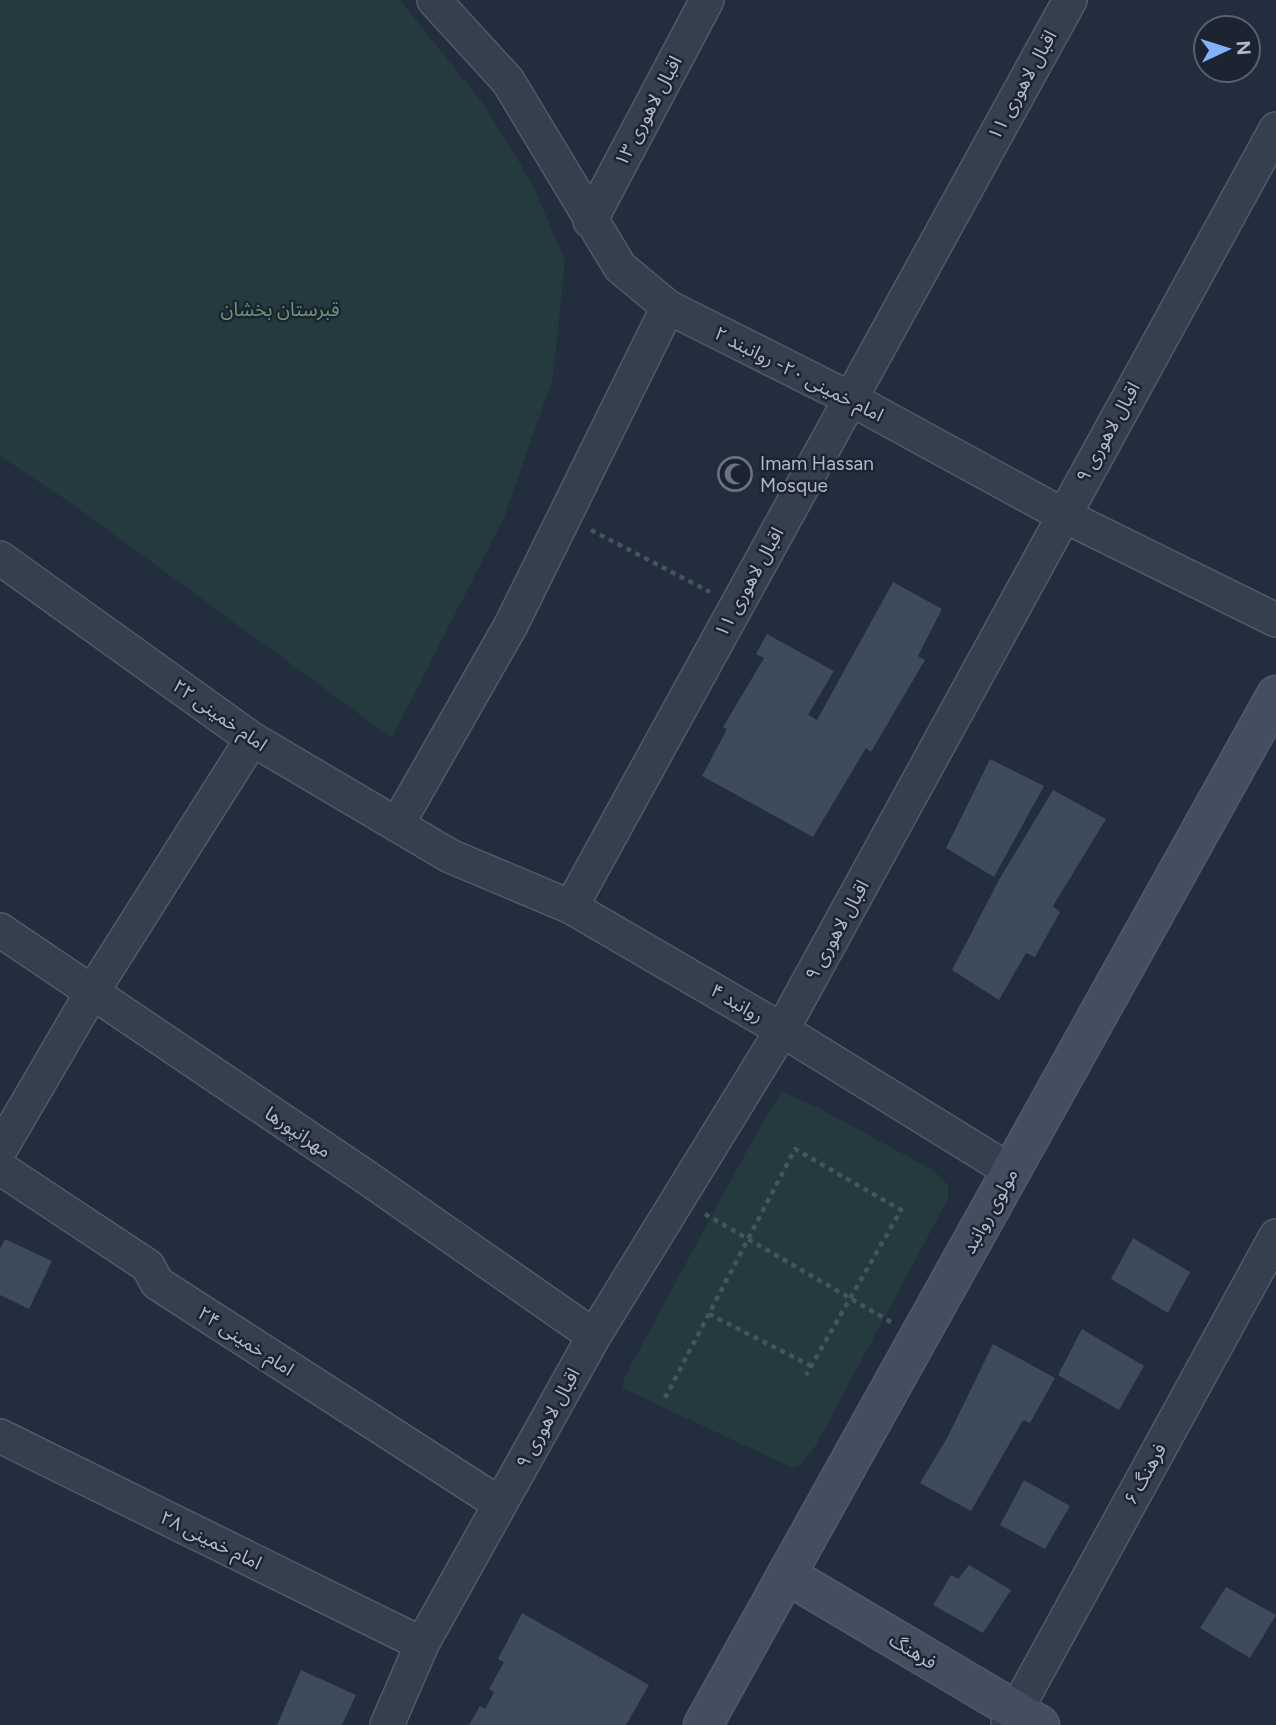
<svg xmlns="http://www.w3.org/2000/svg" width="1276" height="1725" viewBox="0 0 1276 1725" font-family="Figtree,'Noto Sans Arabic',sans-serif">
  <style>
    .green { fill: #243a3e }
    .building { fill: #3e4b5c }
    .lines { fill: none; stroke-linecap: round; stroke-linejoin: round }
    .street-casing { stroke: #525a68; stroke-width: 36 }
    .secondary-casing { stroke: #525a68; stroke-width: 41 }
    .path { stroke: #42575b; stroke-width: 4.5; stroke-dasharray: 5 5; stroke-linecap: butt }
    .street { stroke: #363f4d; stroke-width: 33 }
    .secondary { stroke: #444e60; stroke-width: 38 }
    .labels { text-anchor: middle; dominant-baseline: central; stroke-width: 5; stroke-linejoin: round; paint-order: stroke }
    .street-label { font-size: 19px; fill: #b2bac8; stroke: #1c2432 }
    .park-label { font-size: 19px; fill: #689a75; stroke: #1c2432 }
    .poi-label { font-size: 19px; fill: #b2bac8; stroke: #1c2432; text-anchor: start }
  </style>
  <rect width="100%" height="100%" fill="#222d3d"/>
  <path class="green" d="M0,0h400l85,106 48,79 32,76 -12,116 -49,141 -112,220 -317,-232 -75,-50z
    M782,1092l33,14 118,64 15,15v14l-132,246 -15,20 -8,3 -171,-80 3,-12 133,-246z"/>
  <path class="building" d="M893,582l49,27 -24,47 7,4 -54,92 -5,-4 -53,89 -111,-61 25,-47 -4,-2 41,-69 -8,-4 11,-20 67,37 -26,44 9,5z
    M990,759l54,27 -50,91 -48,-29z
    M1053,790l53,29 -53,87 7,6 -25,45 -9,-4 -27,47 -47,-30 48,-92z
    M1133,1238l57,34 -22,41 -57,-34z
    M5,1239l47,22 -23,48 -29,-14v-46z
    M1082,1329l62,37 -25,44 -61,-35z
    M993,1344l62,34 -25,45 -7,-3 -52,91 -51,-28 27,-45z
    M1024,1480l46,26 -25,43 -45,-24z
    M969,1565l42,25 -28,43 -50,-28 18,-30 7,4z
    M1226,1587l50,28 -26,43 -50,-30z
    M522,1613l127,72 -23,40h-157l11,-19 5,3 9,-17 -5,-3 15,-27 -6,-3z
    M301,1670l55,25 -14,30h-65z"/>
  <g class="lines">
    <g class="street-casing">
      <path id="street" d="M434,0l74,81 112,186 48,40 181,91 214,117 213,105
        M590,221l117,-221
        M0,558l252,181 198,117 121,51 211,123 230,142
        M397,825l114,-200 157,-318
        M571,907l499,-907
        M0,930l366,247 228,159
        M0,1150l91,-156 161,-255
        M0,1168l148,98 9,17 343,221
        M0,1436l422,208
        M387,1725l35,-81 172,-308 188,-306 494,-901
        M1008,1725l268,-489"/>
    </g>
    <g class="secondary-casing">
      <path id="secondary" d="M787,1575l253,150
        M703,1725l573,-1030"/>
    </g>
    <path class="path" d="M591,530l119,62
      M705,1214l186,108
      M709,1314l102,52
      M665,1398l130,-249 106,61 -95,165"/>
    <use href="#street" class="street"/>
    <use href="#secondary" class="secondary"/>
  </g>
  <defs>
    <g id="mosque-ring" transform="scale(1.75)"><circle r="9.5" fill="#1c2432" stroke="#6b7280" stroke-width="1.5"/><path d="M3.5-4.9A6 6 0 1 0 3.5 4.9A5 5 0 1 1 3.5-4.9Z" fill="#6b7280"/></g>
  </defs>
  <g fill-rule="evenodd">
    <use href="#mosque-ring" x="735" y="474"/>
  </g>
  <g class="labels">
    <g class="street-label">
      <text transform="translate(1022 85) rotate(-61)">اقبال لاهوری ۱۱</text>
      <text transform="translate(648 111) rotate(-62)">اقبال لاهوری ۱۳</text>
      <text transform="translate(799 374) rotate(27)">امام خمینی ۲۰- روانبند ۲</text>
      <text transform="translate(1108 432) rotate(-61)">اقبال لاهوری ۹</text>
      <text transform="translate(749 582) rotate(-61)">اقبال لاهوری ۱۱</text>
      <text transform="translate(220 715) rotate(35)">امام خمینی ۲۲</text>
      <text transform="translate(837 930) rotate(-61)">اقبال لاهوری ۹</text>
      <text transform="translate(737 1003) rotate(30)">روانبد ۴</text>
      <text transform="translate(298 1132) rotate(34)">مهرانپورها</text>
      <text transform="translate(990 1211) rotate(-61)">مولوی روانبد</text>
      <text transform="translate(246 1341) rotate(33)">امام خمینی ۲۴</text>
      <text transform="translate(548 1418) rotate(-61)">اقبال لاهوری ۹</text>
      <text transform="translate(1145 1474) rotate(-61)">فرهنگ ۶</text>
      <text transform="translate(211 1540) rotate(26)">امام خمینی ۲۸</text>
      <text transform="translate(913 1651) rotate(31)">فرهنگ</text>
    </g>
    <g class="park-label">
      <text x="280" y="309">قبرستان بخشان</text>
    </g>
    <g class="poi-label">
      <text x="760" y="463">Imam Hassan<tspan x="760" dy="22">Mosque</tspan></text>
    </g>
  </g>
  <g transform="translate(1227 49) rotate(86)"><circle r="33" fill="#1c2432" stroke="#58606e" stroke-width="2"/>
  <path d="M0-5L12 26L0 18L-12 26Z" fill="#85b0fa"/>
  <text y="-10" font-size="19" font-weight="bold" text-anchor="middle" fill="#b2bac8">N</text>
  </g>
</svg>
